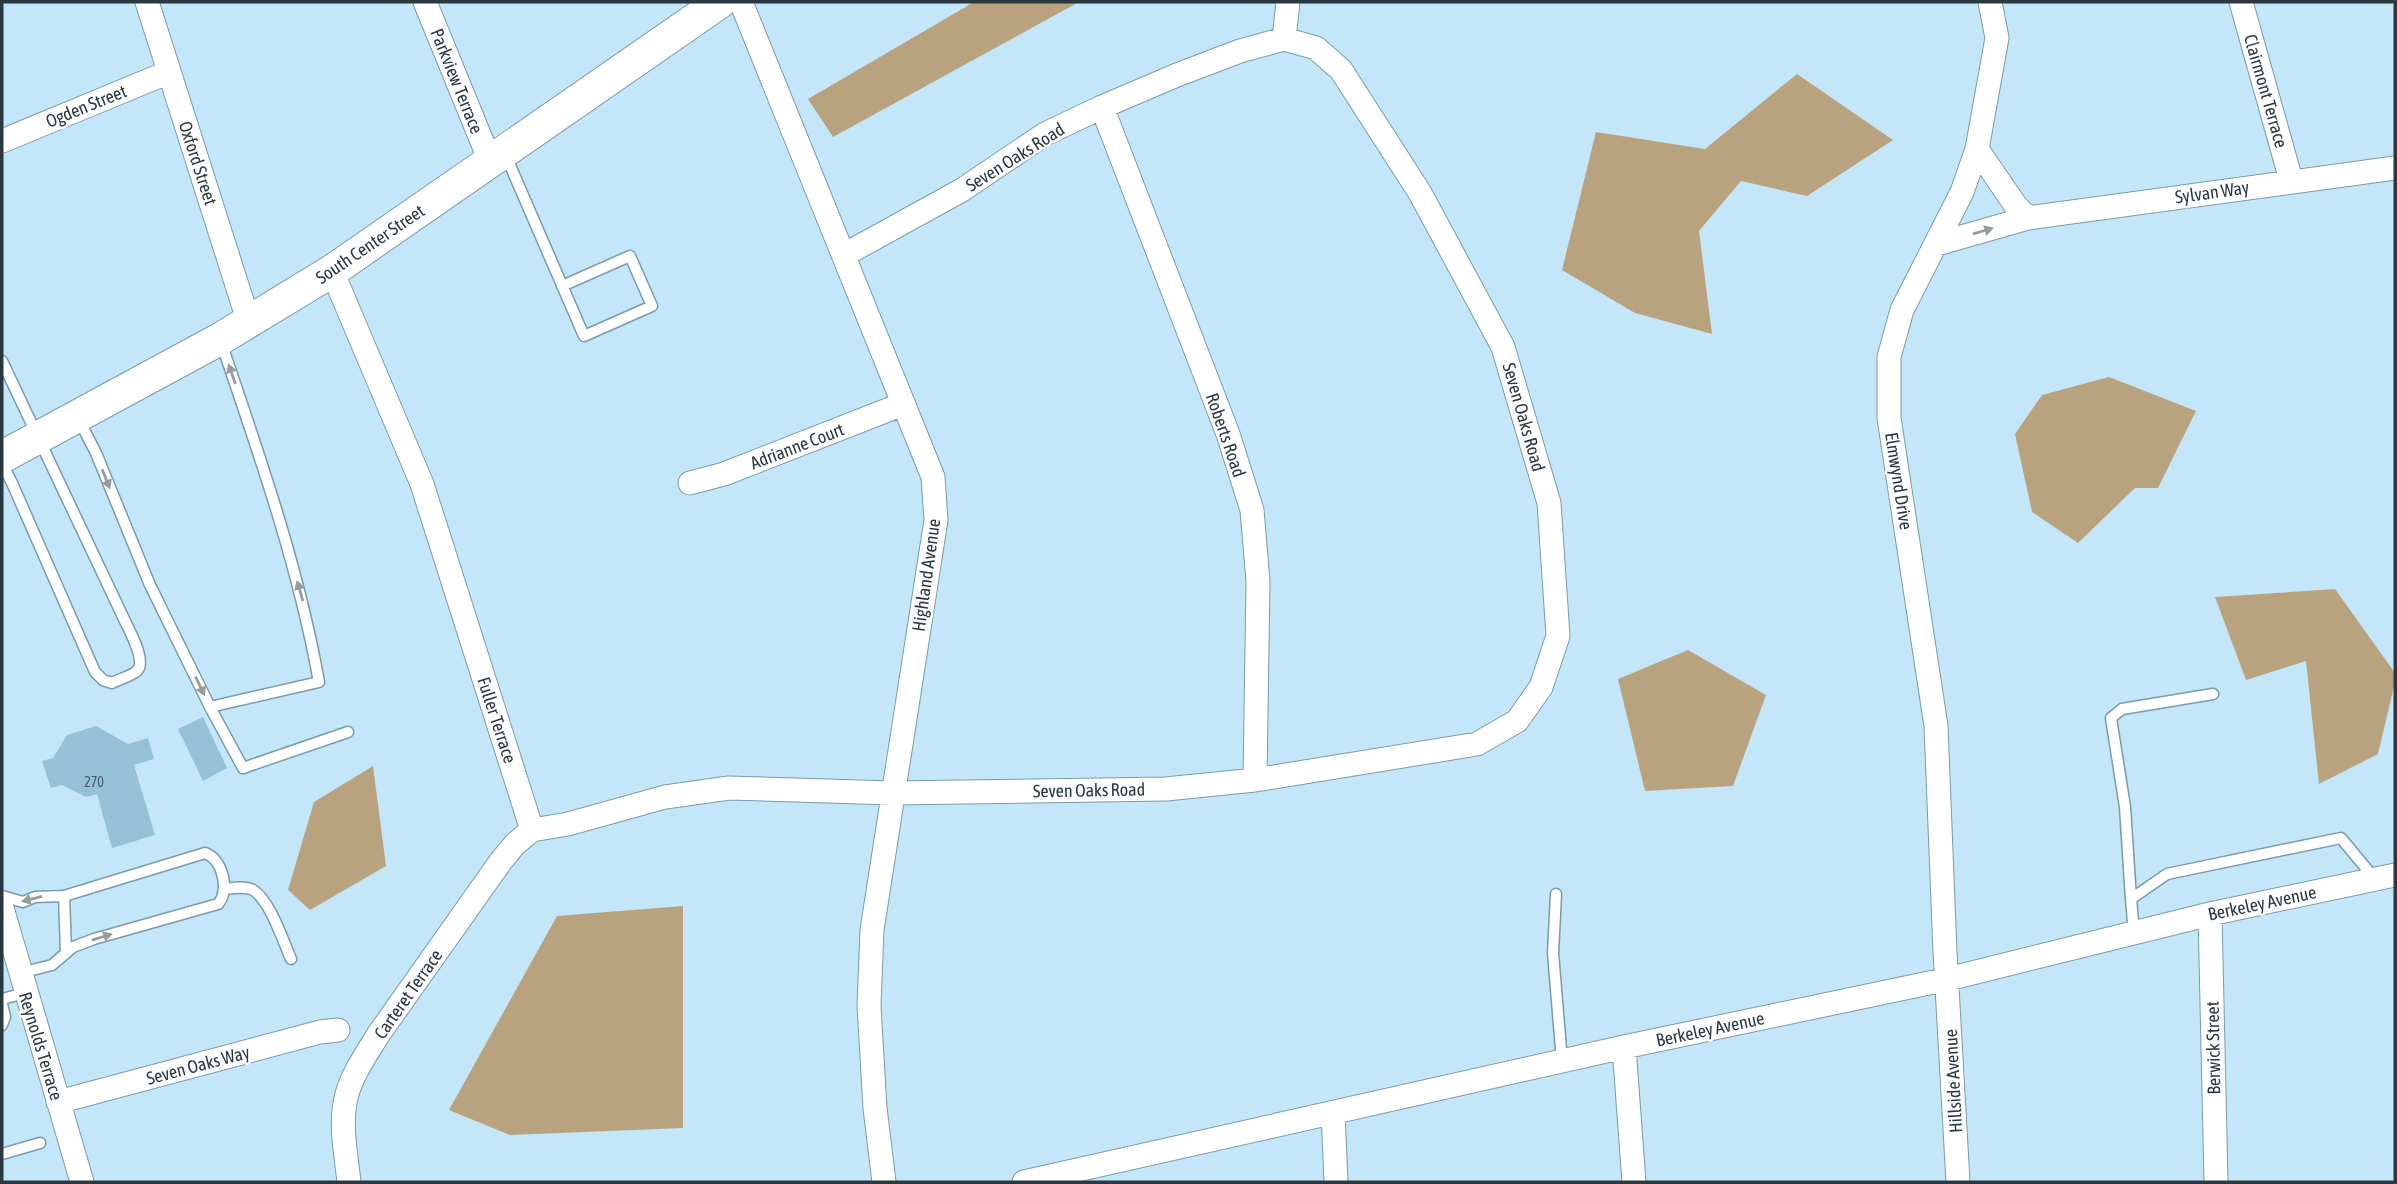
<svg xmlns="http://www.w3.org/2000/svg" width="2397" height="1184" viewBox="0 0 2397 1184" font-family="'Asap Condensed',sans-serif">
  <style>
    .forest { fill: #b9a37f }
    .building { fill: #95c0d6 }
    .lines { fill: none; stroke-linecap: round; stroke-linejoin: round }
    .lane-casing { stroke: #799bac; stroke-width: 13 }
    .street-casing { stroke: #799bac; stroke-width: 25 }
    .secondary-casing { stroke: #799bac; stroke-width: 34 }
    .lane { stroke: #fff; stroke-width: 10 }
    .street { stroke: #fff; stroke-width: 23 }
    .secondary { stroke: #fff; stroke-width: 32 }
    .oneway { fill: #949c9f }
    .labels { text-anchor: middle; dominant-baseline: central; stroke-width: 5; stroke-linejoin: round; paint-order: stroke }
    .number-label { font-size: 14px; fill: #455a65 }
    .street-label { font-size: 18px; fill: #2a383f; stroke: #fff }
  </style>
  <rect width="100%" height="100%" fill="#c3e7f9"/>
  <path class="forest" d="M974,2h105l-246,135 -25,-38z
    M1797,74l96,66 -86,56 -66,-15 -42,50 13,103 -77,-21 -73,-43 34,-138 109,17z
    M2109,377l87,34 -38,77h-23l-57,55 -46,-31 -17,-78 27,-39z
    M2335,589l60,84v9l-17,72 -59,30 -13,-123 -60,19 -31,-83z
    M1688,650l78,45 -33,91 -88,5 -27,-112z
    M373,766l13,100 -76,44 -22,-20 26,-88z
    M683,906v222l-173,7 -61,-25 108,-194z"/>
  <path class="building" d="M203,717l24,51 -24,13 -25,-52z
    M96,726l32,18 20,-6 6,21 -20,6 21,70 -43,13 -15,-54 -11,3 -24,-12 -11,3 -9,-27 11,-3 14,-23z"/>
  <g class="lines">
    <g class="lane-casing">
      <path id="lane" d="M506,156l78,180 68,-30 -22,-50 -68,30
        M2,361l122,258c5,11 23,42 13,52 -6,5 -17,8 -25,12l-9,-3 -8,-8 -83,-189 -10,-20
        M79,420l17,33 54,132 60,122 109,-25c-21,-117 -60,-228 -98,-340
        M210,707l33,61 105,-36
        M225,889c9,-1 20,-3 28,1 17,10 30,51 38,69
        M1556,894l-3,59 9,108
        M2,896l21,6 12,-5 29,-1 141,-43c18,6 25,38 13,51l-124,35 -21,8 -21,18 -32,8
        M64,896l2,56
        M2131,899l-6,-92 -14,-89 11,-9 91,-15
        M2134,933l-3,-34 36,-25 174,-36 34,41
        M2,999l23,-6
        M2,1004l3,13 -3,8
        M2,1154l38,-11"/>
    </g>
    <g class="street-casing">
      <path id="street" d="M147,2l102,321
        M425,2l65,159
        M741,2l192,475 3,43 -64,410 -3,76 6,102 9,74
        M2241,2l50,178
        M1284,39l4,-37
        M1102,107l126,327 24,76 6,71 -3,199
        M2,141l167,-69
        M1977,149l39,57 12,12
        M1937,244l91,-26 367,-50
        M332,271l90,213 110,346
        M690,483l34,-9 179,-70
        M532,830l36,-6 97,-27 64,-9 163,5 274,-4 89,-9 222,-36 40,-23 24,-34 17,-51 -9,-133 -46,-156 -83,-154 -79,-123 -25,-22 -32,-9 -44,12 -63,24 -75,32 -57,27 -83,56 -118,65
        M2,908l80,274
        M2210,914l6,268
        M1624,1047l10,135
        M58,1102l262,-70 18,-2
        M1333,1113l3,69
        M349,1182c-3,-29 -10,-59 -2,-88 6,-21 20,-41 31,-59l123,-174 14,-17 17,-14
        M1024,1182l600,-135 324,-68 262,-65 185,-39
        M1958,1182l-13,-230 -9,-226 -47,-308v-61l13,-47 60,-118 15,-43 20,-111 -7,-36"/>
    </g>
    <g class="secondary-casing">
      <path id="secondary" d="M2,457l218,-118 112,-68 388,-269"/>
    </g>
    <use href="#lane" class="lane"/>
    <use href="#street" class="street"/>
    <use href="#secondary" class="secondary"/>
  </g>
  <defs><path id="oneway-solid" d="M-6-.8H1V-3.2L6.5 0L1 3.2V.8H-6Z" transform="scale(1.75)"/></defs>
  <g class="oneway">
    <use href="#oneway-solid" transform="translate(1983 231) rotate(-16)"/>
    <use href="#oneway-solid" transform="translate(232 374) rotate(-109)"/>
    <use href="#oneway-solid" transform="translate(106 479) rotate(68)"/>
    <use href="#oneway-solid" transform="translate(300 591) rotate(-106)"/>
    <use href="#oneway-solid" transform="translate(200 686) rotate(64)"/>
    <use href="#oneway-solid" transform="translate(32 899) rotate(166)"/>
    <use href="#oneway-solid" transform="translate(102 937) rotate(-17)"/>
  </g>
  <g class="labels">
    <g class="number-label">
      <text x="94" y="782">270</text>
    </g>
    <g class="street-label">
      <text transform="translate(457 81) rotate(68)">Parkview Terrace</text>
      <text transform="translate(2266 91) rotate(74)">Clairmont Terrace</text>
      <text transform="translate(86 106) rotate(-22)">Ogden Street</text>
      <text transform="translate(1015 157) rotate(-32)">Seven Oaks Road</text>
      <text transform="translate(198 163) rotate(72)">Oxford Street</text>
      <text transform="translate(2212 192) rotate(-8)">Sylvan Way</text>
      <text transform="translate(370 244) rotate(-34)">South Center Street</text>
      <text transform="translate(1524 417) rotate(74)">Seven Oaks Road</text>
      <text transform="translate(1226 435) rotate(71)">Roberts Road</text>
      <text transform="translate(797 446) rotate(-21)">Adrianne Court</text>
      <text transform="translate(1899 481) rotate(81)">Elmwynd Drive</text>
      <text transform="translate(926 575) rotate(-82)">Highland Avenue</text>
      <text transform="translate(497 720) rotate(72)">Fuller Terrace</text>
      <text transform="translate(1089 790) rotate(-1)">Seven Oaks Road</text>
      <text transform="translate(2262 903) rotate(-12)">Berkeley Avenue</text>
      <text transform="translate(408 994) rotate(-55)">Carteret Terrace</text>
      <text transform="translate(1710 1029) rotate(-12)">Berkeley Avenue</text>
      <text transform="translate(41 1046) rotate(73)">Reynolds Terrace</text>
      <text transform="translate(2213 1048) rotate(-91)">Berwick Street</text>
      <text transform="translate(198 1065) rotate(-15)">Seven Oaks Way</text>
      <text transform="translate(1953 1081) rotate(-93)">Hillside Avenue</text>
    </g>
  </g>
  <rect width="2397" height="1184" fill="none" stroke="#2a383f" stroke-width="7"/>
</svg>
